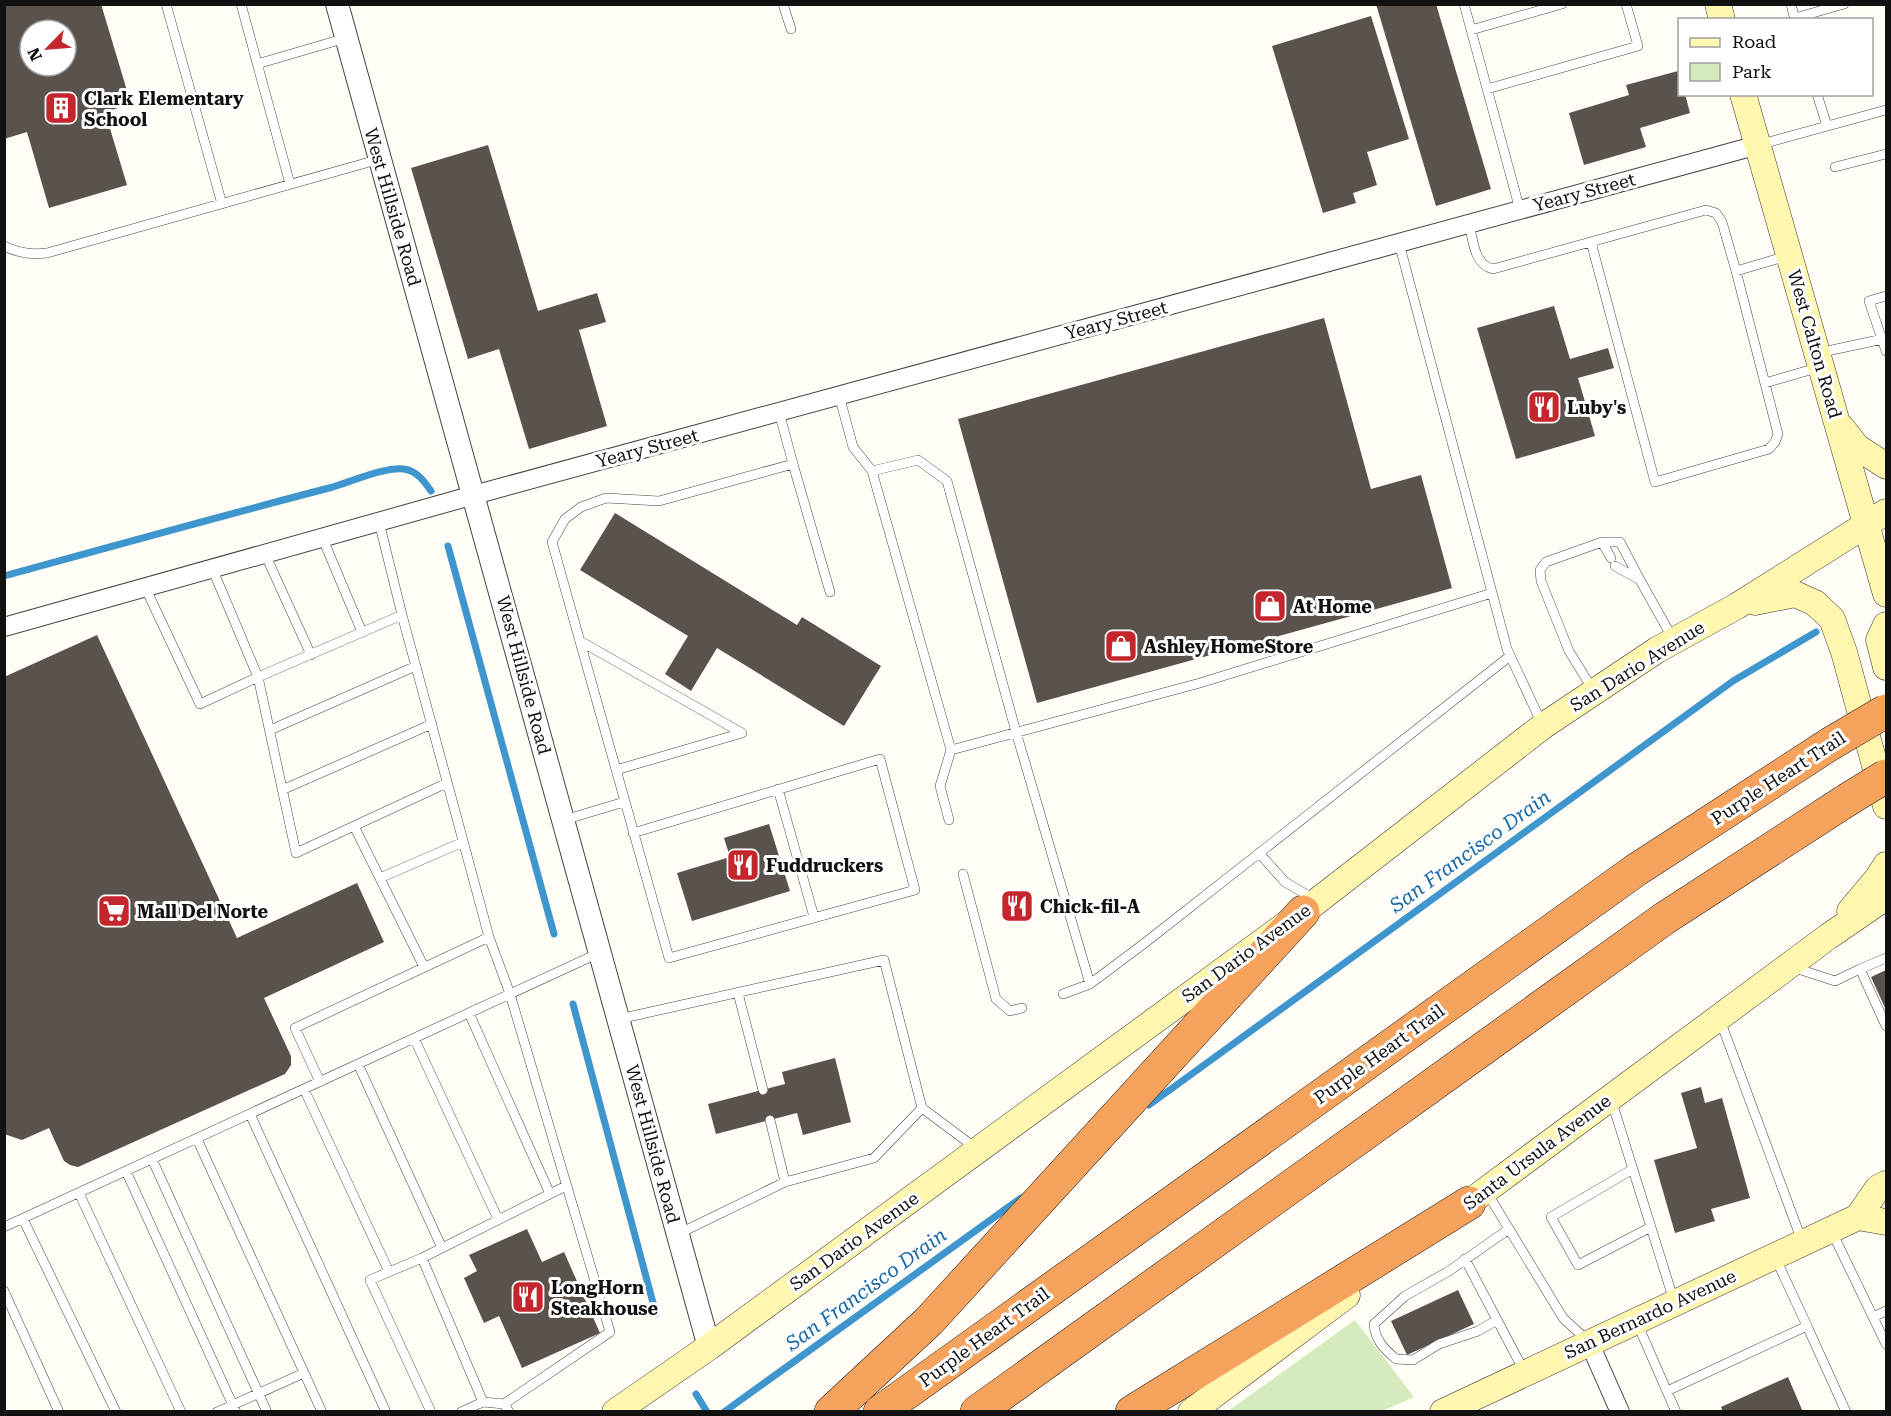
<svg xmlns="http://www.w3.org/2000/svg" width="1891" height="1416" viewBox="0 0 1891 1416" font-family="'Roboto Serif',serif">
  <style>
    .green { fill: #d5ebbd }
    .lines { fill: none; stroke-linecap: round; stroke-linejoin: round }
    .stream { stroke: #3f96cf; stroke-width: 7 }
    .building { fill: #5a524d; fill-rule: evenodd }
    .service-casing { stroke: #444; stroke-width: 10 }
    .minor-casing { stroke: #444; stroke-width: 20 }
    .tertiary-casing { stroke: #444; stroke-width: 24 }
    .secondary-casing { stroke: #333; stroke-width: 27 }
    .motorway-casing { stroke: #222; stroke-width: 34 }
    .service { stroke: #fff; stroke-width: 9 }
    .minor { stroke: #fff; stroke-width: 18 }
    .tertiary { stroke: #fff; stroke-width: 22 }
    .secondary { stroke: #fff6b0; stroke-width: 26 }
    .motorway { stroke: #f5a25d; stroke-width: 33 }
    .motorway-bridge-casing { stroke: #222; stroke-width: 34; stroke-linecap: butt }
    .motorway-bridge { stroke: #f5a25d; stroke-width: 33 }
    .labels { text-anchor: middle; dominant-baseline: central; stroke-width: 6; stroke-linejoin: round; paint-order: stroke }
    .poi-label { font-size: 18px; font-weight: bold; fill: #111; stroke: #fff; text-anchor: start }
    .street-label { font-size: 18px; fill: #111; stroke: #fff }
    .water-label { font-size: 20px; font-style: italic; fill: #1768a6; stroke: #fff }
  </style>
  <rect width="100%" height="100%" fill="#fffdf5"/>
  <path class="green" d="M1355,1320l59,77 -32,14h-154z"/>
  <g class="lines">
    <path class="stream" d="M448,546l106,388
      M4,576c109,-30 217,-60 325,-88 19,-5 57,-22 75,-19 13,2 20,12 27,22
      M573,1004l83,310
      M1149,1105l584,-424 83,-49
      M696,1394l11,18
      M724,1412l297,-214"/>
  </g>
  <path class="building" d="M4,4h97l30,100 -26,8 22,73 -78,23 -22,-76 -23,7zM30,30h36v36h-36z
    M1376,4h60l55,185 -55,17z
    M1371,16l38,123 -42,13 10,33 -24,8 3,10 -33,10 -51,-167z
    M1678,71l2,23h5l5,19 -50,15 6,19 -62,18 -15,-52 60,-18 -3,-10z
    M488,145l50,166 59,-18 9,29 -27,8 28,96 -78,23 -30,-100 -31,10 -57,-191z
    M1554,306l16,53 38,-11 6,20 -36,10 17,58 -79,23 -39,-131z
    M1324,318l47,171 50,-14 31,113 -415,115 -79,-284z
    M615,513l182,112 5,-8 79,49 -37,60 -127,-78 -26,43 -26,-17 23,-38 -108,-66z
    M97,635l140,303 120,-55 27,59 -120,56 27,58v9l-6,9 -207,93 -8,-2 -6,-4 -15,-33 -27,12 -18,-6v-457z
    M769,824l21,67 -98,30 -15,-48 53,-16 -6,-19z
    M1886,970v40l-15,-33z
    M835,1058l16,64 -48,13 -6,-22 -81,21 -8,-30 77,-20 -3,-12z
    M1701,1087l4,16 17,-5 28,100 -39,11 4,12 -40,12 -21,-73 43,-12 -16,-55z
    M527,1229l15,33 22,-10 36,81 -78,35 -23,-52 -15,7 -20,-45 13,-7 -8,-16z
    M1458,1290l16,34 -67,31 -16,-34z
    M1788,1377l15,35h-80l-2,-5z"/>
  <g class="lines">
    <g class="service-casing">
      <path id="service" d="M166,4l56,200
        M241,4l49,180
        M783,4l8,25
        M1464,4l56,206
        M1791,4l4,16
        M1795,18l49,-14
        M1471,30l91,-26
        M257,64l89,-26
        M1487,89l151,-43 -12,-42
        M1817,94l10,32
        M1758,145l128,-35
        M1835,167l51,-13
        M1469,223c4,17 5,42 24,46l213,-59 10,3 6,9 14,49 51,-15
        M1591,242l64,240 114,-33 6,-7 3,-8 -42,-163
        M1399,243l108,406 35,75
        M4,246c14,7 28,9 43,7l333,-94
        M1886,296l-17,5 17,50
        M1818,353l65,-14
        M1765,383l55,-16
        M839,395l14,52 19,24 79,279 249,-67 292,-90
        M793,464l37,128
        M872,471l46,-11 29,21 69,251 74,252 56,-42 364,-286
        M379,522l23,93 -144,62 38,176 58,-27 70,141
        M322,537l40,95
        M1602,542h18l20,38
        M265,554l46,101
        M1615,566l25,14 33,59
        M145,587l55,117 58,-27 -46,-109
        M402,615l87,322
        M580,641l162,92 -126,37
        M1593,690l-24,-39 -28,-70 -1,-11 6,-8 56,-20 9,16
        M270,730l146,-64
        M778,789l36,128
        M282,790l150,-66
        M564,820l60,-18
        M949,820l-9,-34 11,-36
        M354,826l93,-43
        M633,833l247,-74 35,131 -246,68 -117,-416 13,-23 16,-12 25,-9 53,3 134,-37 -14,-52
        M1259,853l26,29 29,17
        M963,874l33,125 14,12 12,-3
        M380,878l83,-36
        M1886,958l-26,11 26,57
        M1792,967l43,14 25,-12
        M738,993l25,97
        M1063,994l27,-10
        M469,1013l81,181
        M619,1019l265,-59 38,148 55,41
        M1720,1020l82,221
        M414,1038l84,181
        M358,1064l84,184
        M320,1082l-25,-54 194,-91 21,57 100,338 -106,72 5,8
        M304,1089l85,183
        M1611,1099l63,202
        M250,1114l136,298
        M770,1120l15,62
        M197,1139l125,273
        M152,1159l115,253
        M1633,1169l-82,48 27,48 73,-38
        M126,1171l110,241
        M1486,1191l77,127 26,24
        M79,1193l102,219
        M23,1219l93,193
        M4,1227l595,-274
        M1831,1230l55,114
        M678,1234l107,-52 89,-24 48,-50
        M1775,1257l32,69
        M422,1258l-52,22 61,132
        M1465,1259l59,112
        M4,1291l55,121
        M1873,1317l13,-6
        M1497,1320l-19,11 -39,13 -26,16 -17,-1c-12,-10 -21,-19 -22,-35l31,-28 44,-25 60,-42
        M1637,1323l39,89
        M1667,1391l140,-65 39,86
        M504,1404l-21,-2 -61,-144 144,-72
        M217,1412l87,-39
        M461,1412l22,-10"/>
    </g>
    <g class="minor-casing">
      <path id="minor" d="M4,627l470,-132 1284,-350
        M1589,1342l31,70"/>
    </g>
    <g class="tertiary-casing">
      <path id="tertiary" d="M337,4l372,1343"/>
    </g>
    <g class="secondary-casing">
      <path id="secondary" d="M1718,4l4,16
        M1743,94l143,500
        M1842,428l15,19 29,19
        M1755,602l40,-8 20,9 17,16 12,33 42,154
        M1886,625l-7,15 7,27
        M1850,911l27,-32 9,-14
        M1455,1213l374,-277 57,-39
        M1858,1217l28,5
        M615,1412l94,-65 594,-435 240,-186 114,-76 80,-44 149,-94
        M1191,1412l156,-117
        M1443,1412l415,-195 20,-29 8,-4"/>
    </g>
    <g class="motorway-casing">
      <path id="motorway" d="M831,1412l98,-91 374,-409
        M880,1412l756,-542 194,-126
        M977,1412l688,-494 182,-118
        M1132,1412l337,-209"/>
    </g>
    <use href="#service" class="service"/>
    <use href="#minor" class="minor"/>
    <use href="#tertiary" class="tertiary"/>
    <use href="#secondary" class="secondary"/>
    <use href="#motorway" class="motorway"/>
    <g class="motorway-bridge-casing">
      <path id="motorway-bridge" d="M1830,744l56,-33
        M1847,800l39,-24"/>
    </g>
    <use href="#motorway-bridge" class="motorway-bridge"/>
  </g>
  <defs>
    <g id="building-square" transform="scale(1.725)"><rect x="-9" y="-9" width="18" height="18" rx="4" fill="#c4262e" stroke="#fff"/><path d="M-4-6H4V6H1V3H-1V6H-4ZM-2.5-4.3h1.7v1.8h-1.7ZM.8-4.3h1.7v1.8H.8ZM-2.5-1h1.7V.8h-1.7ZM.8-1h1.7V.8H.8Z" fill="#fff"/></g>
    <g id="restaurant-square" transform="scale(1.725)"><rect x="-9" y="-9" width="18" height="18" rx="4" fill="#c4262e" stroke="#fff"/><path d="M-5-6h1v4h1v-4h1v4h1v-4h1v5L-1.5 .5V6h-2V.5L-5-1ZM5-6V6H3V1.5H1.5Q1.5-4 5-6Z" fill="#fff"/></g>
    <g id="shop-square" transform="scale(1.725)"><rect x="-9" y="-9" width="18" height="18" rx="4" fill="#c4262e" stroke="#fff"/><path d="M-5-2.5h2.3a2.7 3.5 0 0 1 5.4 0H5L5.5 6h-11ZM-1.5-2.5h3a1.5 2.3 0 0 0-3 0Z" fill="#fff"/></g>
    <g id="supermarket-square" transform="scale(1.725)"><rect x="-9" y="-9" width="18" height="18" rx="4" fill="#c4262e" stroke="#fff"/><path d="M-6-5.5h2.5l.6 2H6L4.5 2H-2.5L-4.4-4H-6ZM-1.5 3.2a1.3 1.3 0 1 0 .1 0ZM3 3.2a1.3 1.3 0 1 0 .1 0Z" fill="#fff"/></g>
  </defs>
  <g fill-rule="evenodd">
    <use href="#building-square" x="61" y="108"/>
    <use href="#restaurant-square" x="1544" y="407"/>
    <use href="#shop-square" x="1270" y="606"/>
    <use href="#shop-square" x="1121" y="646"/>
    <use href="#restaurant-square" x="743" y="865"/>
    <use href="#restaurant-square" x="1017" y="906"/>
    <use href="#supermarket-square" x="114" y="911"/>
    <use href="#restaurant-square" x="528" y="1297"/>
  </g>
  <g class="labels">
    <g class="poi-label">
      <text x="84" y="98">Clark Elementary<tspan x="84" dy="21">School</tspan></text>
      <text x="1567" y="407">Luby's</text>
      <text x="1293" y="606">At Home</text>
      <text x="1144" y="646">Ashley HomeStore</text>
      <text x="766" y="865">Fuddruckers</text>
      <text x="1040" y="906">Chick-fil-A</text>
      <text x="137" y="911">Mall Del Norte</text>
      <text x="551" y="1287">LongHorn<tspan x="551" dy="21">Steakhouse</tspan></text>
    </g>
    <g class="street-label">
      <text transform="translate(1584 192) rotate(-15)">Yeary Street</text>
      <text transform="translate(393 207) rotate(74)">West Hillside Road</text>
      <text transform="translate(1116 320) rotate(-15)">Yeary Street</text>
      <text transform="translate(1815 344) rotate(74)">West Calton Road</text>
      <text transform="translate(647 448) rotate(-15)">Yeary Street</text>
      <text transform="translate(1637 666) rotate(-32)">San Dario Avenue</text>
      <text transform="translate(524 675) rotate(75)">West Hillside Road</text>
      <text transform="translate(1778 778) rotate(-33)">Purple Heart Trail</text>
      <text transform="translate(1246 953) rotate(-36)">San Dario Avenue</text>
      <text transform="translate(1379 1054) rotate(-36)">Purple Heart Trail</text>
      <text transform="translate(653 1144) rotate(75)">West Hillside Road</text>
      <text transform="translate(1537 1152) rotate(-37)">Santa Ursula Avenue</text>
      <text transform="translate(854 1241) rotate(-36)">San Dario Avenue</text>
      <text transform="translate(1650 1314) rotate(-25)">San Bernardo Avenue</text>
      <text transform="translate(984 1337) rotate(-36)">Purple Heart Trail</text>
    </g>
    <g class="water-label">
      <text transform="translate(1470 851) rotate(-36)">San Francisco Drain</text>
      <text transform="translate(866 1289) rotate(-36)">San Francisco Drain</text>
    </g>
  </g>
  <rect width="1891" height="1416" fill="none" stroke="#111111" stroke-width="12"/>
  <rect x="1678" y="18" width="195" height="78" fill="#ffffff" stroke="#a0a0a0" stroke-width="1.5"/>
  <rect x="1690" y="38" width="30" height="9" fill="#fff6b0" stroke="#a0a0a0" stroke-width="1.5"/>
  <text x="1732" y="48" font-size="18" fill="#111111">Road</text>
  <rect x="1690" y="63" width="30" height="18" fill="#d5ebbd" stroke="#a0a0a0" stroke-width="1.5"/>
  <text x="1732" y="78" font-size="18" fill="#111111">Park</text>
  <g transform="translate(48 48) rotate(245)"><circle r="28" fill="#ffffff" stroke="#a0a0a0" stroke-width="1.5"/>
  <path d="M0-4.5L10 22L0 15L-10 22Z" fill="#c4262e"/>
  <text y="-9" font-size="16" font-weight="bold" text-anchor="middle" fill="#111111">N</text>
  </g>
</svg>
